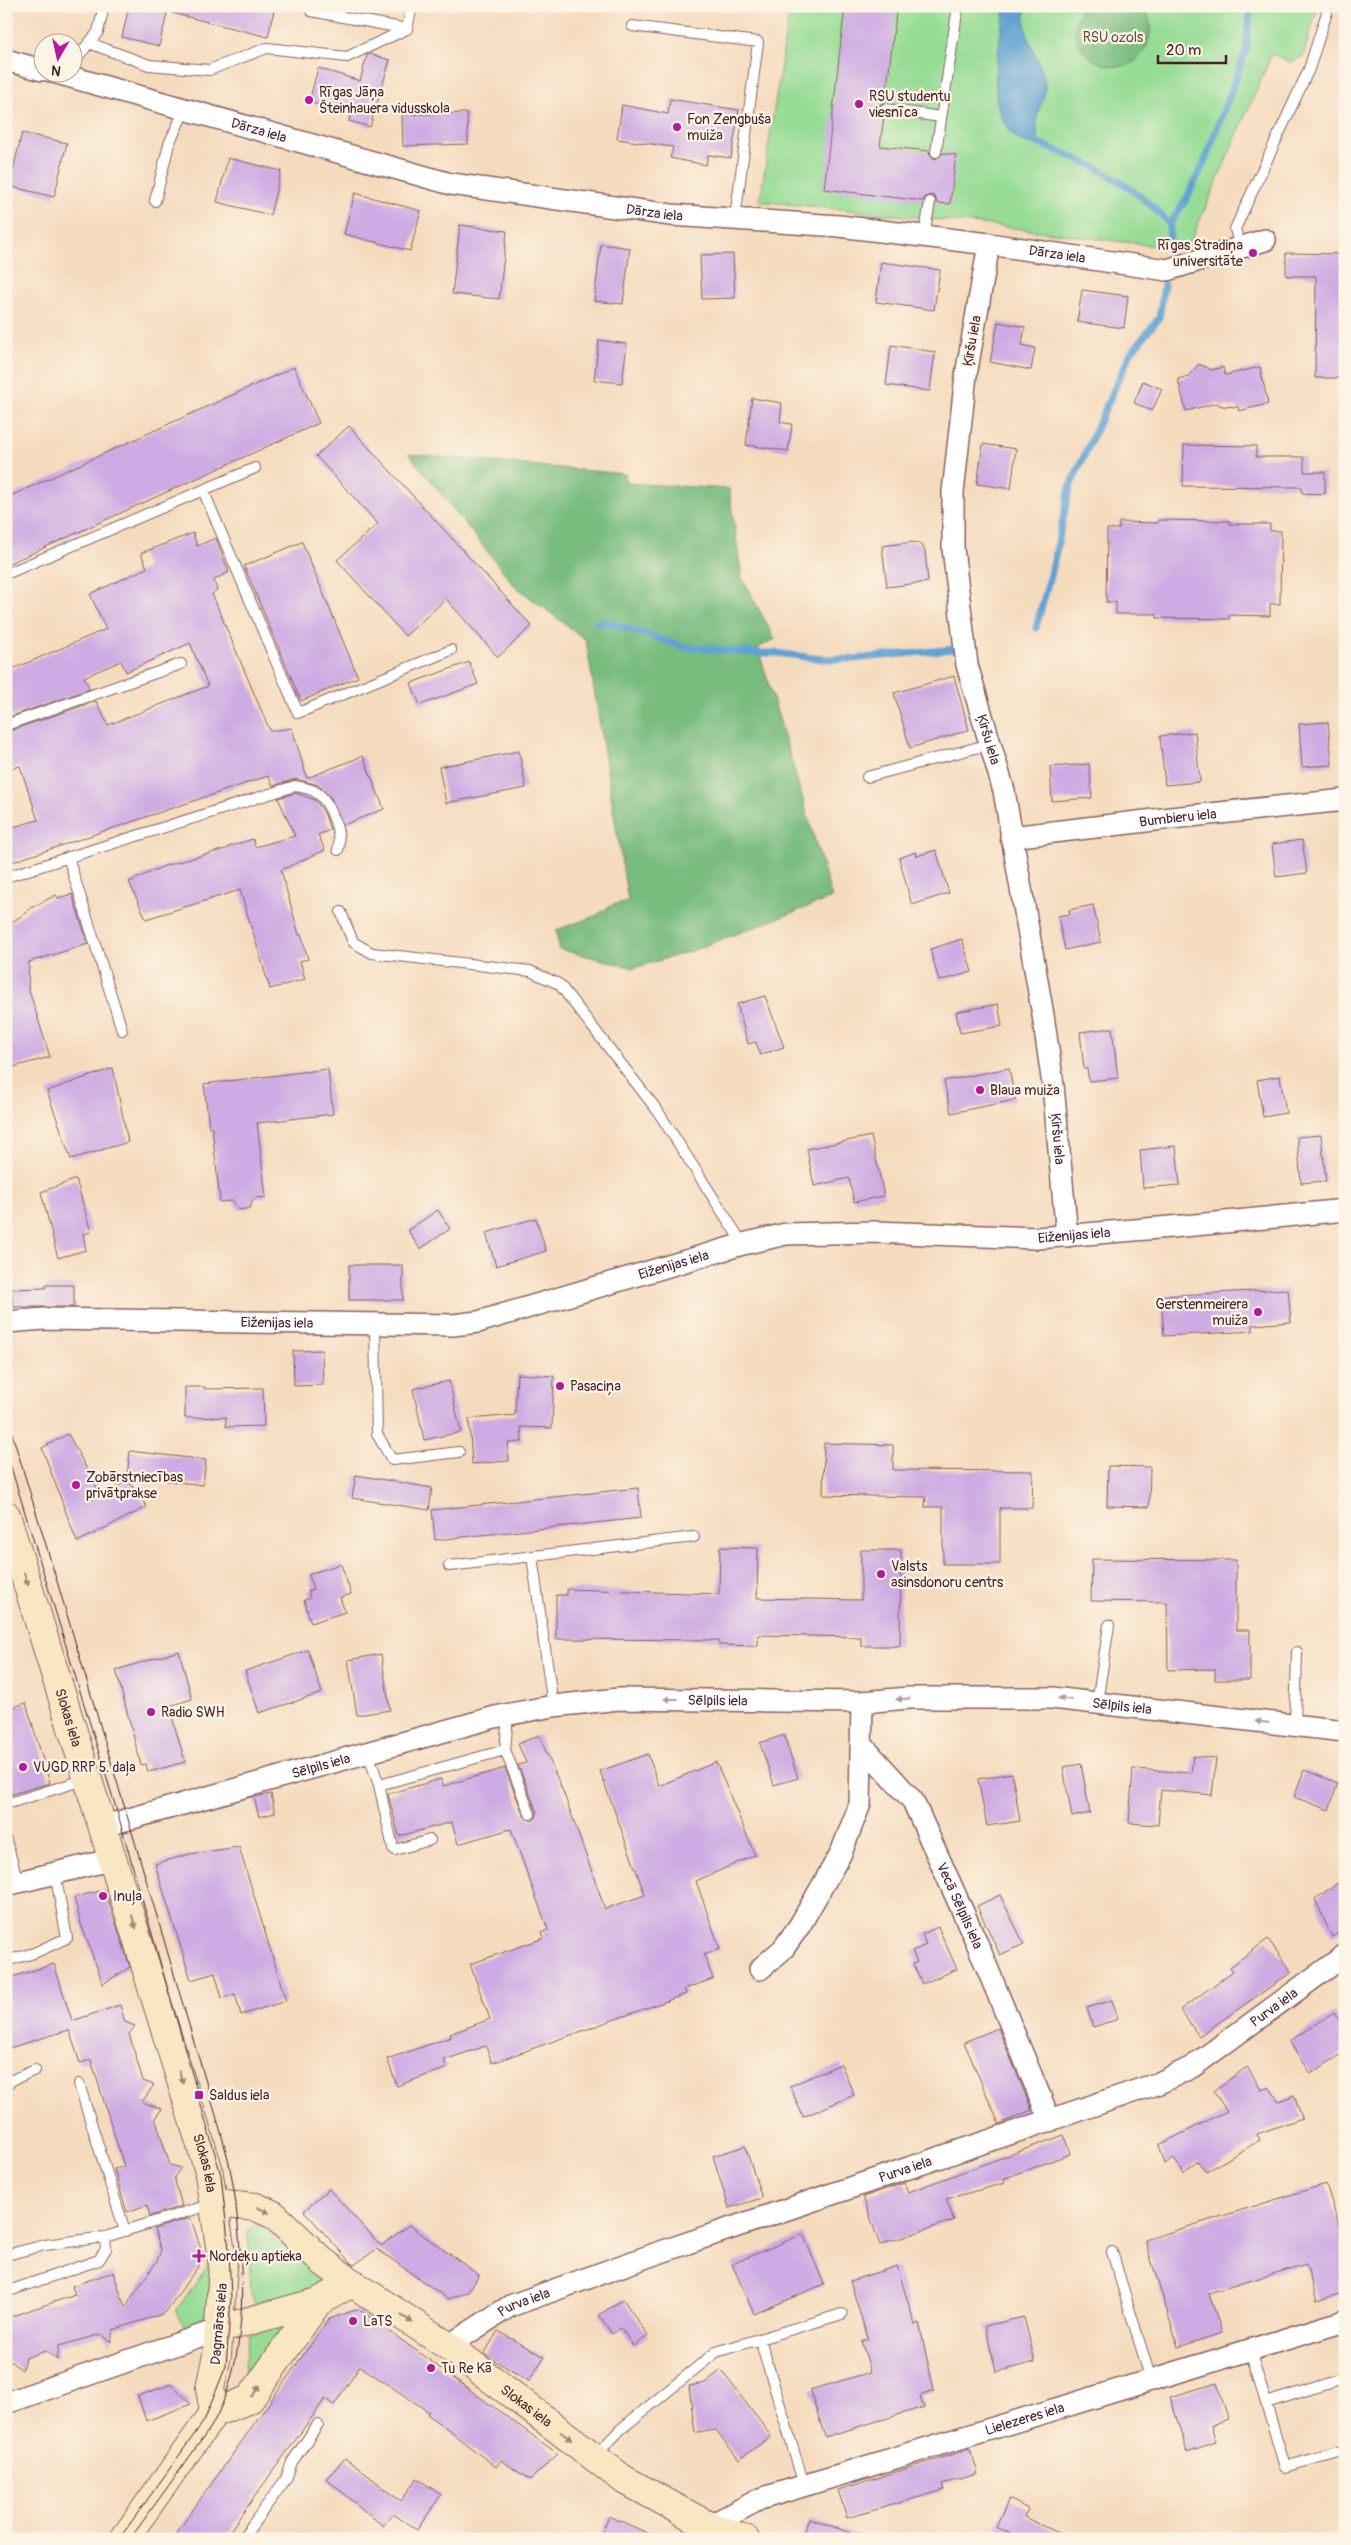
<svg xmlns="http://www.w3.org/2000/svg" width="1351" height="2545" viewBox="0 0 1351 2545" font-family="Pangolin,sans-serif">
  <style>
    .green { fill: #96dc95; stroke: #707e60 }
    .forest { fill: #78bc7e; stroke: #616e54 }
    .water { fill: #60a2d3; stroke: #55607f }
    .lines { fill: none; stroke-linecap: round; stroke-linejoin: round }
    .stream { stroke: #60a2d3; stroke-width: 7 }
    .building { fill: #cdabe3 }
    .lane-casing { stroke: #86615e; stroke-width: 12 }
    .street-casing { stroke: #86615e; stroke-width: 24 }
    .secondary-casing { stroke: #86615e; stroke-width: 30 }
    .lane { stroke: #fff; stroke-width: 10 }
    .street { stroke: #fff; stroke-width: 21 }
    .secondary { stroke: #f9e7c3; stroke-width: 28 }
    .tram { stroke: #4a1f2b; stroke-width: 1 }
    .oneway { fill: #a28377 }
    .oneway2 { fill: #ae9aa0 }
    .poi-dot { fill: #b5179e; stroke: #fcf5e5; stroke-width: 2 }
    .labels { text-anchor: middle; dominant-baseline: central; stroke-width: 4.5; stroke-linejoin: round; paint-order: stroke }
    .park-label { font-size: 14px; fill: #5d4e46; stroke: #fcf5e5 }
    .poi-label { font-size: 14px; fill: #4a1f2b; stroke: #fcf5e5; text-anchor: start }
    .street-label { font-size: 14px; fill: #4a1f2b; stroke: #fcf5e5 }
  </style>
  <rect width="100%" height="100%" fill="#fcf5e5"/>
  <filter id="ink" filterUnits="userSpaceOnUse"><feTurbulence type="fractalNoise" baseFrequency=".02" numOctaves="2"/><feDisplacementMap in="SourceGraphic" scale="10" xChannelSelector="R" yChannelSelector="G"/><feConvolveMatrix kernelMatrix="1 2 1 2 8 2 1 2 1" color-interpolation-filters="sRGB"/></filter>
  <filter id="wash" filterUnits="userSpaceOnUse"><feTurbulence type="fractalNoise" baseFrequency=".0096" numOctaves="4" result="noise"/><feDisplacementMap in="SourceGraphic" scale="20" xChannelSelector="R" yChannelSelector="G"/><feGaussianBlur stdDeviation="1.12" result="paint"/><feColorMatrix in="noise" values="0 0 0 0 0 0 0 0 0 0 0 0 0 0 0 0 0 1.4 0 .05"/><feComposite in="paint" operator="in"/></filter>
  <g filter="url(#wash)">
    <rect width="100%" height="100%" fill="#f5dbbe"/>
    <path class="green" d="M790,6h528l-15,50 -12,6 -19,-8 -85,196 -197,-25 -230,-24z
      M259,2225l4,1 54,46 2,12 -8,7 -50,15 -6,-3 -4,-10 -3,-60 2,-5z
      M210,2263l-1,51 -11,12 -11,4 -11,-17 1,-4z
      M279,2324l7,6 -31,49 -11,-4 5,-41z"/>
    <path class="forest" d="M1085,6h57c8,9 10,22 7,33 -18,61 -103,8 -64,-33z
      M409,454l216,20 1,9 103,6 13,89 33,61 -17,9 74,250 -141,53 -57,17 -75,-19 -3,-19 39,-14 17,-11 16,-4 -42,-261 -71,-54z"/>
    <path class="water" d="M1005,6h21c-7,31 16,50 19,79 1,12 -7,22 -8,34 -1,12 5,18 -7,26 -53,-19 -30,-97 -25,-139z"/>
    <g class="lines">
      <path class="stream" d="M1034,142c54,19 97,39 136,82
        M1169,248l1,-24 17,-26 16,-33 43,-114 4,-45
        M597,623l10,-1 78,25 69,6h22l47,6h30l101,-10
        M1036,628l17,-63 17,-78 60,-133 29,-36 5,-33"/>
    </g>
    <g id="blocks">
      <path class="building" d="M129,6h40l-10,40 -37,-9z
        M173,6h102l-7,31 -96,-24z
        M845,6h52l-12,96 -5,2 -2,5 6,7 -4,30 49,5 2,6 4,2 8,-6 13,2 -6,49 -13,-1 -2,-6 -4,-2 -6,2 -2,4 -99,-12z
        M370,54l20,6 -20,67 -21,-6 2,-7 -42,-12 9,-34 42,13 7,-26z
        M670,99l69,11 -8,48 -23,-3 -2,10 -36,-7 3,-11 -56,-8 5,-34 46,9z
        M467,113l1,31 -65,2 -1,-31z
        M22,133l45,10 -13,54 -45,-11z
        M228,158l53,13 -11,44 -53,-13z
        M355,193l66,18 -11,40 -66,-17z
        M460,225l47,6 -8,68 -47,-5z
        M601,244l29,4 -7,56 -29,-3z
        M1286,253l59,1v124h-30l1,-102h-30z
        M733,254l2,44 -33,1 -2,-44z
        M881,262l59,8 -6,40 -58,-8z
        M1082,290l46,6 -4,32 -47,-6z
        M998,322l27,5 -3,18 13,3 -4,22 -41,-8z
        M599,340l28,4 -5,39 -28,-3z
        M891,345l44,7 -5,39 -44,-6z
        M1199,364l13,6 11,-3 2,8 35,-8 8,37 -29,7 -1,-4 -16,-1 -5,-3 -31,8 -8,-32 10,-3z
        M294,367l25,56 -313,142v-67z
        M1143,381l19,8 -10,22 -18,-8z
        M752,398l30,5 -2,19 12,2 -4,27 -42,-6z
        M349,426l183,200 -34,31 -52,-58 -41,37 -68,-76 41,-36 -62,-68z
        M983,444l33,5 -5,40 -34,-5z
        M1184,445l72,1v11h48v15h21v22l-23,-1v-6l-119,-1z
        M1158,520l72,1v3h40v7h11l-1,73h-10v12l-41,-1v4l-72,-1v-4h-41v-12h-10l1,-73h12v-7l39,1z
        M193,533l4,13 19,-8 13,34 -15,8 3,10 -5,4 58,137 22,-3 15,50 56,-22 21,53 -41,16 -12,-27 -13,-13 -22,-6 -23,7 -5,-10 -262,88v-35l32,-9 -18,-54 -14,4v-38l90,-31 12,24 100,-39 -18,-43 -64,29 -5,-11 -37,16 6,12 -84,29v-46l100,-43 -16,-35 57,-26 -6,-15z
        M302,542l56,135 -57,24 -57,-135z
        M913,542l9,3 3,6 3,31 -41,5 -5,-41z
        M469,662l9,22 -58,21 -9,-22z
        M954,676l15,54 -59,18 -16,-55z
        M1328,722l4,43 -30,2 -3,-43z
        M1195,732l5,50 -35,3 -5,-49z
        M519,751l7,37 -80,15 -7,-36z
        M1089,764l3,34 -40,3 -2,-34z
        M296,793l19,7 9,12 6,18 -12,5 7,15 -44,20 18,65 2,-1 7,25 -8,2 5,18 -35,10 -30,-99 -94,29 -17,-37 35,-16 65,-18 -1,-1 25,-8 2,8 40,-11 -17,-38z
        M1302,840l5,33 -31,4 -4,-33z
        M936,850l13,43 -37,12 -13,-47 17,-6 1,4z
        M72,894l16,50 -59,18 -1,25 22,70 -44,12v-143l17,-11 6,-6 27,-14 2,3z
        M1093,905l8,37 -36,8 -7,-34 12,-2 -1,-4z
        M962,939l10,33 -33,9 -9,-32z
        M765,996l19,51 -24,8 -4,-13 -8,2 -11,-40z
        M998,1004l4,22 -42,7 -4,-21z
        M1112,1028l6,50 -29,3 -2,-12h-3l-4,-37z
        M113,1068l15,74 -57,17 -24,-68z
        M1009,1068l6,32 -64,13 -7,-32z
        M328,1069l5,45 -76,9 9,74 -12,1 -4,10 -11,2 -6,-9 -13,1 -8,-74h-3l-5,-44z
        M1280,1076l6,37 -23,4 -6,-37z
        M1321,1135l5,46 -25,2 -4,-46z
        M871,1136l13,60 -30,6 -5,-24 -35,8 -7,-37z
        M1176,1146l4,39 -37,3 -3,-38z
        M76,1179l15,53 -8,2 3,16 -28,8 -17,-66z
        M438,1210l12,19 -30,20 -12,-19z
        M536,1218l10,33 -50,15 -10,-33z
        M349,1265h54v35h-54z
        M46,1285h28v22h-60l-4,-18 36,-1z
        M1288,1289l3,33 -38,3v6l-89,5 -3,-40z
        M322,1350l1,35 -29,1 -1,-35z
        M517,1374l37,2 -2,52 -31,-1 1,15 -14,1 1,18 -37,3 -3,-45 46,-4z
        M449,1381l12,51 -37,8 -11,-51z
        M185,1387h20v2l58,-1 1,38 -38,1v-10l-41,1z
        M68,1434l34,63 26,-17 19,27 -70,35 -35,-94z
        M824,1443l69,2v25l140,1 -1,37h-32v56h-57v-57h-18l1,-10 -103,-2z
        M130,1451l76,9 -3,25 -76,-9z
        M1108,1466l42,1 -1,40 -42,-1z
        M356,1475l76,13 -3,22 -77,-12z
        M638,1488l3,30 -206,22 -3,-30z
        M720,1547l38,1 -1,50 104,2v-50h40l-1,96h-39v-9l-103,-2v11l-39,-1v-5l-163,-1v-44h11v-6l152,5z
        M1092,1559l144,1v70h14v50h-35v-11l-47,1 -1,-68 -76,-1z
        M341,1564l10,30 -11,4 5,14 -34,11 -7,-23 6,-2 -2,-7 5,-1 -4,-16z
        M308,1650l14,43 -63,20 -14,-42z
        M179,1651l13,48 -23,7 16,56 -37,10 -2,-8 -5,1 -25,-95z
        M381,1654l9,56 -33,5 -9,-55z
        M26,1703l24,80 -44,13v-87z
        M539,1735l25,59 41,115 40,-14 -45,-124 48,-17 11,32 57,-24 39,93 -59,26 24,68 -16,6 9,24 -29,10 2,5 -194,69 -6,-17 -42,14 3,8 -50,18 -10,-27 64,-22 -1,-3 40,-15 -20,-55 74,-26 -2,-6 6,-2 -37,-101 -53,15 -6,-22 -53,14 -11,-42 53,-15 2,7 62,-18 19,48 8,5 4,-3 1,-6 -19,-47 8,-2 -8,-19z
        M784,1735l14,43 -24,7 -14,-42z
        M1193,1756l23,2 -4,37 -51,-5 -3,35 -29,-2 4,-54 58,4z
        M1081,1764l9,49 -18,4 -9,-50z
        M1304,1770l34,13 -9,27 -35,-13z
        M1012,1773l8,48 -33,5 -9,-47z
        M271,1794l4,19 -16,4 -5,-20z
        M239,1847l47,154 -45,14 -6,-21 -13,4 -7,-25 -24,7 -36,-116 35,-10z
        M1345,1878v50l-13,9 -17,-38z
        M105,1890l25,77 -27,17 -22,-60 -7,-27z
        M1000,1895l24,49 -24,11 -23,-49z
        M938,1927l19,42 -35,15 -9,-20 4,-2 -5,-11 14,-6 -4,-11z
        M1268,1939l24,33 -93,64 -19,-26 53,-39 -3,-4z
        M54,1964l18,57 48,-16 5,17 10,4 -6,8 14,47 11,4 -12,17 20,7 -7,9 15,47 11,3 -7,9 8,29 -32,10 -3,-11 -20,7 -13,-43 10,-3 -33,-106 -11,3 -11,-33 -63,19v-70z
        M1112,2000l6,19 -25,8 -6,-19z
        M1334,2013l11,16v23l-35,22 -21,-33z
        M998,2028l34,82 -33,14 -35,-82z
        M841,2064l13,31 -51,22 -13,-31z
        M1247,2067l15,23 7,-3 10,14 15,-6 8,23 -45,16 3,6 -54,32 -8,-11 -15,12 -9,-14 -9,5 -6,-19 68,-34 -14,-20z
        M1064,2135l6,19 -67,25 2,4 -59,16 8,21 -74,25 -17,-48 41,-14 4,9z
        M745,2146l17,52 -33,10 -16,-52z
        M1326,2184l19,61v47l-28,9 -11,-37 -97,29 13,40 -44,14 -33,-107z
        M329,2189l52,57 28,-21 70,50 -11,17 -20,7 -71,-50 -23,16 -2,-1 -48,-53z
        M186,2219h5l13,39 -39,55 -52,17 -2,12 -10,-8 -42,12 -2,14 -11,-9 -21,7 -3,12 -16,-12v-40l69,-23 -3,-9 41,-14 12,35 32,-46 4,-11 -7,-21z
        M803,2234l21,50 -70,30 -22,-50z
        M897,2266l18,59 4,-2 15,68 -14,5 4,11 -99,30 -15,-47 61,-18 -10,-31 7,-2 -18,-58z
        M623,2299l25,37 -15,10 -12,-18 -9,6 -13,-19z
        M359,2309l199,145 -28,26 -29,-20 -5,7 -69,-53 2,-2 -69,-46 -26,39 -9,-6 -101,140h-52l157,-220z
        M1024,2317l11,45 -39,10 -11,-46z
        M498,2331l46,26 -15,24 -45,-27z
        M721,2370l50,66 -32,24 -23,-30 -21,3 -6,-47 16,-3z
        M1217,2383l11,36 -17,6 5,17 -29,10 -17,-55z
        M172,2384l19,20 -45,17 -8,-25z
        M970,2449l8,25 -36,10 2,6 -97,28 -9,-28z
        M345,2458l56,43 16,-23 24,17 -24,35 -24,-16 -10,12 -57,-47z
        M1009,2499l19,10 -4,8 48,22h-49l-27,-12z
        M609,2516l52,23h-62z
        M809,2518l50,18v3h-58z"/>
    </g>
  </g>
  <g filter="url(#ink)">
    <use href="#blocks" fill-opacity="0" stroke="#86615e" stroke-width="1"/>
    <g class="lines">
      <g class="lane-casing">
        <path id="lane" d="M311,11l96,18 5,-23
          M632,26l126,16 -23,177
          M89,43l60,22 60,5 58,-22 80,9 60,-28
          M76,59l22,-27 6,-26
          M885,109l56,8
          M936,152l22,-146
          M155,201l14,-57 16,-35
          M924,236l6,-34
          M1240,247l-5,-18 74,-160 20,-63
          M203,490l95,223 153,-63
          M6,574l249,-106
          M6,725l175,-61
          M867,777l123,-33
          M68,857l54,173
          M6,877l289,-91c6,1 14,2 19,5 16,8 28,43 24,59
          M341,912l12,30 19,11 158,18 29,13 98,126 86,134
          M375,1325l2,109 15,26 67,-8
          M532,1556l21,150
          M449,1566l245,-29
          M1097,1703l12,-78
          M1295,1726l2,-74
          M505,1750l25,64
          M368,1753l11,32 126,-35 3,-36
          M379,1785l14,63 2,2 35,-10
          M6,1804l81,-25
          M6,1840l12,42
          M6,1961l28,-8 33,-15 -12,-65
          M79,2084l46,147
          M6,2086l6,-6 23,-10
          M1112,2252l39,128
          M6,2255l39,-10 60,-8 107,-33
          M6,2292l93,-32 7,-11 -1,-12
          M760,2339l44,146
          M1250,2350l16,53 79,-25
          M1266,2403l19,64 60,-17
          M594,2457l27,-28 95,-77 126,-38
          M242,2539l44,-60 6,-17 26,-38"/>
      </g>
      <g class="street-casing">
        <g id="street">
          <path d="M6,60l36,10"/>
          <path id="s1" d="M53,72l398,112 220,31 168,11 150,18 178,26 98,-30"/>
          <path id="s2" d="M989,244l-23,131 -13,117v56l14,117 37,126 39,224 10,70 14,151"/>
          <path id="s3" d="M1011,837l160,-19 174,-18"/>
          <path id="s4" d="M6,1322l39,-3 408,6 25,-3 265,-78 43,-10 89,-2 162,6 158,-13 150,-15"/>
          <path id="s5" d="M863,1746l50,55 64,142 73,178"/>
          <path id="s6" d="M104,1826l391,-109 58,-11 66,-7 243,3 47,-4h143l293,33"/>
          <path d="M6,1885l108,-26"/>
          <path d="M760,1969l23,-20 17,-24 41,-72 19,-49 2,-102"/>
          <path id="s7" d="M448,2346l62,-40 142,-51 507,-172 33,-16 153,-112"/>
          <path d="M6,2403l214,-74"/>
          <path id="s8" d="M700,2539l9,-13 51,-27 585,-178"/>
        </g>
      </g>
      <g class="secondary-casing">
        <g id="secondary">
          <path id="s9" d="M6,1515l202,653 15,98 -6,89 -7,33 4,25"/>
          <path id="s10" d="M215,2203l41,4 18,8 48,46 30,22 96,63 175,133 86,47 36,13"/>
          <path d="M220,2329l98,-27"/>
          <path d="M124,2539l90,-126 36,-14 68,-97 34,-19"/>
        </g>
      </g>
      <use href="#lane" class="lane"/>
      <use href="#street" class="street"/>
      <use href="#secondary" class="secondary"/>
      <path class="tram" d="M6,1414c53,172 104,344 155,516 15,51 30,102 45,152 12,41 26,82 30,124 8,74 13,154 -25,221l-81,112
        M6,1451l110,357 105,367 8,75 2,49 -5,67 -22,55 -85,118"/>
    </g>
    <defs><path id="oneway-solid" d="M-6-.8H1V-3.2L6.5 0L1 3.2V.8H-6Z" transform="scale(1.25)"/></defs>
    <g class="oneway">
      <use href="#oneway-solid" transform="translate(26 1579) rotate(73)"/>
      <use href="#oneway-solid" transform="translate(134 1922) rotate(73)"/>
      <use href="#oneway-solid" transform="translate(181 2077) rotate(73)"/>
      <use href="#oneway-solid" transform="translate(263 2210) rotate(24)"/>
      <use href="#oneway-solid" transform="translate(407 2319) rotate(33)"/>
      <use href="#oneway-solid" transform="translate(256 2391) rotate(-55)"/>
      <use href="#oneway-solid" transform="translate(566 2436) rotate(37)"/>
    </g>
    <g class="oneway2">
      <use href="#oneway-solid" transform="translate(671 1699) rotate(180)"/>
      <use href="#oneway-solid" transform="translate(903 1699) rotate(176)"/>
      <use href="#oneway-solid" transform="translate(1065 1699) rotate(-173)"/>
      <use href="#oneway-solid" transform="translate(1262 1722) rotate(-173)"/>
    </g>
  </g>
  <g class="poi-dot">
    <circle cx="309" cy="100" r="5"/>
    <circle cx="859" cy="104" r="5"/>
    <circle cx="677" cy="127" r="5"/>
    <circle cx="1253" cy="253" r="5"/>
    <circle cx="980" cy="1090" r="5"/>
    <circle cx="1258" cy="1312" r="5"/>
    <circle cx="560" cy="1386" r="5"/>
    <circle cx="76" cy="1485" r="5"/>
    <circle cx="881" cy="1574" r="5"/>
    <circle cx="151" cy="1712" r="5"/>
    <circle cx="23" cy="1767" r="5"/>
    <circle cx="103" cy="1896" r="5"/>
    <rect x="194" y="2090" width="10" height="10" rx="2.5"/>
    <path d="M196.5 2248.5h5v5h5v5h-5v5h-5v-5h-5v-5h5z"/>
    <circle cx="353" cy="2321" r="5"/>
    <circle cx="431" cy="2368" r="5"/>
  </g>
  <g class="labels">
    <g class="park-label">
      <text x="1113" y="37">RSU ozols</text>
    </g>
    <g class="poi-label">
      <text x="319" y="92">Rīgas Jāņa<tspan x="319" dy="16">Šteinhauera vidusskola</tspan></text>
      <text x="869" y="96">RSU studentu<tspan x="869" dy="16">viesnīca</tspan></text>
      <text x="687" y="119">Fon Zengbuša<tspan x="687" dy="16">muiža</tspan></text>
      <text x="1243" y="245" text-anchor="end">Rīgas Stradiņa<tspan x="1243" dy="16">universitāte</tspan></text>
      <text x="990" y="1090">Blaua muiža</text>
      <text x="1248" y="1304" text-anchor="end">Gerstenmeirera<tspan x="1248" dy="16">muiža</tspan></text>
      <text x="570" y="1386">Pasaciņa</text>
      <text x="86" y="1477">Zobārstniecības<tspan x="86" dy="16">privātprakse</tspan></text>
      <text x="891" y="1566">Valsts<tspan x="891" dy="16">asinsdonoru centrs</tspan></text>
      <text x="161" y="1712">Radio SWH</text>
      <text x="33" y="1767">VUGD RRP 5. daļa</text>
      <text x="113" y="1896">Inuļa</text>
      <text x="209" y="2095">Saldus iela</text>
      <text x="209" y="2256">Nordeķu aptieka</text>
      <text x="363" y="2321">LaTS</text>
      <text x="441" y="2368">Tu Re Kā</text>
    </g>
    <g class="street-label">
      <text stroke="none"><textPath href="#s1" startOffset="214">Dārza iela</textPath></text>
      <text stroke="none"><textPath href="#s1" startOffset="619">Dārza iela</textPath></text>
      <text stroke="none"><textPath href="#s1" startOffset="1024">Dārza iela</textPath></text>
      <text transform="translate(972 341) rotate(-80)">Ķiršu iela</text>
      <text stroke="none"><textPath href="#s2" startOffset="502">Ķiršu iela</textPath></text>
      <text stroke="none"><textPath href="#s3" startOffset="168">Bumbieru iela</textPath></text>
      <text stroke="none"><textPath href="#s2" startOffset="908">Ķiršu iela</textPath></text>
      <text stroke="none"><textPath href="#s4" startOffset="1081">Eiženijas iela</textPath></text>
      <text stroke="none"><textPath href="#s4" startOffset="676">Eiženijas iela</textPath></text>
      <text stroke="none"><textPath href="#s4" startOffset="271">Eiženijas iela</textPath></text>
      <text stroke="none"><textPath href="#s6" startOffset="630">Sēlpils iela</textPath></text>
      <text stroke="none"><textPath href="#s6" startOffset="1035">Sēlpils iela</textPath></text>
      <text stroke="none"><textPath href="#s9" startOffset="212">Slokas iela</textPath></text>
      <text stroke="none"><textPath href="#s6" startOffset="225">Sēlpils iela</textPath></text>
      <text stroke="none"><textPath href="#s5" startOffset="189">Vecā Sēlpils iela</textPath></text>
      <text stroke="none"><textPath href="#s7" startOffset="898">Purva iela</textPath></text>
      <text stroke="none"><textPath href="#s9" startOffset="678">Slokas iela</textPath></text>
      <text stroke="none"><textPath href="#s7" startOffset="492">Purva iela</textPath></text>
      <text stroke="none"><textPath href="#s7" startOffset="88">Purva iela</textPath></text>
      <text transform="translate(219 2324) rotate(-85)">Dagmāras iela</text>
      <text stroke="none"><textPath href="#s10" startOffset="378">Slokas iela</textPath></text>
      <text stroke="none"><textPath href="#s8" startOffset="350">Lielezeres iela</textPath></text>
    </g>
  </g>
  <rect width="1351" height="2545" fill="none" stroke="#fcf5e5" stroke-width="25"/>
  <g transform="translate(58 58) rotate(189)"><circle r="24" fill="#fcf5e5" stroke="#b59f9b"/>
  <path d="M0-4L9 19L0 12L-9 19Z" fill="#b5179e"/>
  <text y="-8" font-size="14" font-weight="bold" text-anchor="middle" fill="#4a1f2b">N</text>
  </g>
  <path d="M1158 55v8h68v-8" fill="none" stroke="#4a1f2b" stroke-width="2.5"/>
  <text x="1166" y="55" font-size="15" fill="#4a1f2b" stroke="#fcf5e5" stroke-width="4" paint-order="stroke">20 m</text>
</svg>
